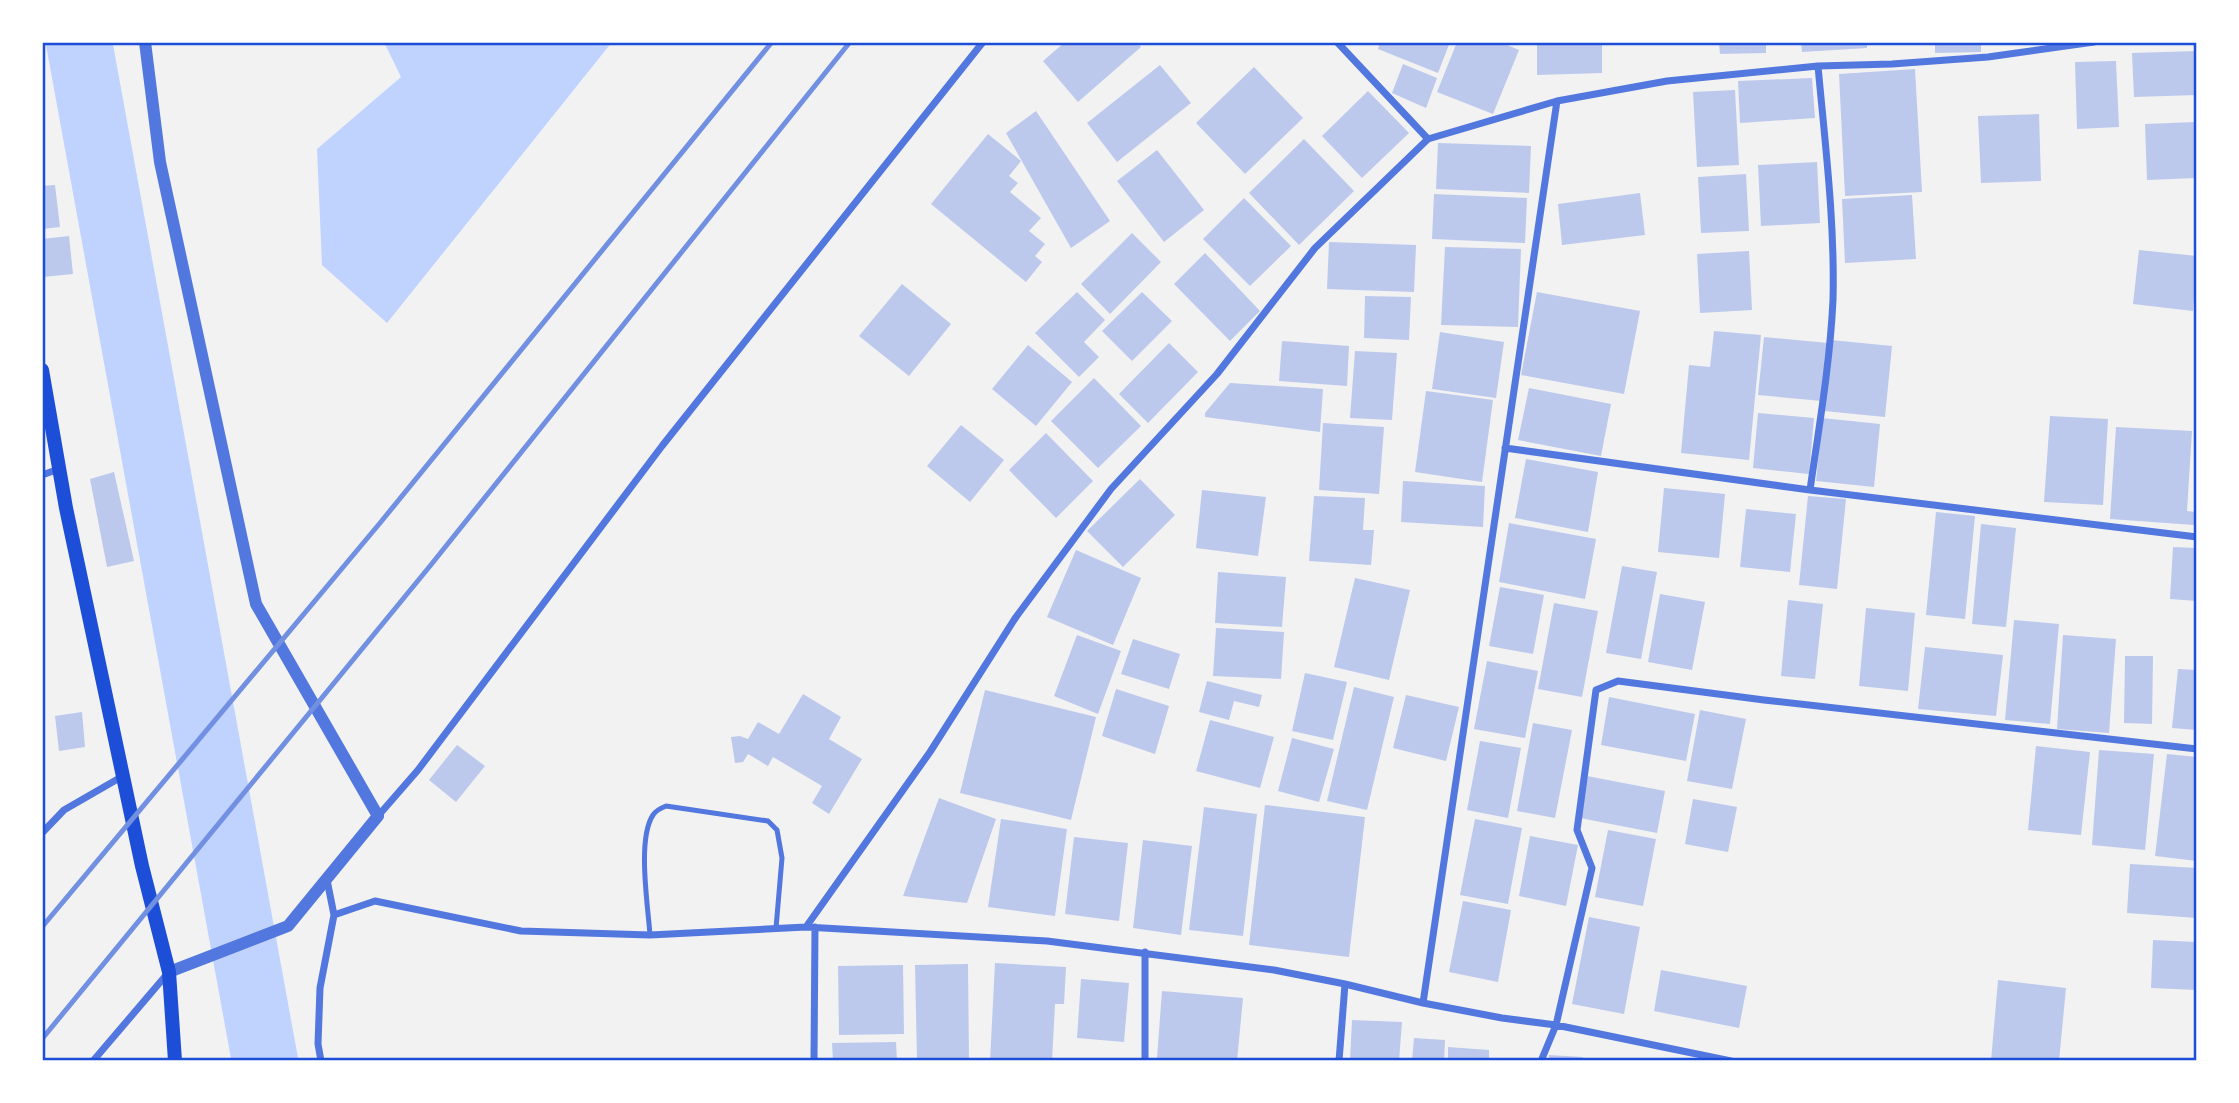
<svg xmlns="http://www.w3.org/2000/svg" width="2239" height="1103" viewBox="0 0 2239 1103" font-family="Rubik,sans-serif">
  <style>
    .water { fill: #bfd3fe }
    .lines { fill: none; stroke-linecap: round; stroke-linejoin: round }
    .river { stroke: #bfd3fe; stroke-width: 66 }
    .building { fill: #bdc9ec }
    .service { stroke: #5277de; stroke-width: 5 }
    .minor { stroke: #5277de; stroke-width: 7 }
    .tertiary { stroke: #5277de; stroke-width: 12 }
    .secondary { stroke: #1d4ed8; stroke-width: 14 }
    .rail { stroke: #7290e2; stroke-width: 5 }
    .neatline { fill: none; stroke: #1d4ed8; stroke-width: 2.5 }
  </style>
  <rect width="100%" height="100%" fill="#f2f2f2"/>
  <path class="water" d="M384,42h228l-225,281 -65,-58 -5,-116 84,-72z
    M271,967l8,20 1,74h-47l-6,-47z"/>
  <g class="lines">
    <path class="river" d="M79,42l186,1019"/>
  </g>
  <path class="building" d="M1065,42h72l4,5 -63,55 -35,-41z
    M1380,42h70l-12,31 -60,-24z
    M1457,42h43l19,8 -26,64 -56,-22z
    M1537,42h65v31l-65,2z
    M1719,42h47v11l-46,1z
    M1801,42h66v6l-65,4z
    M1935,42h46v10l-46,1z
    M2197,51v44l-63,2 -2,-44z
    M2116,61l3,66 -42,2 -2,-67z
    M1403,64l34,14 -11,30 -34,-15z
    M1160,65l31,38 -74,59 -30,-39z
    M1254,67l49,51 -58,56 -49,-51z
    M1915,69l7,123 -77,4 -6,-122z
    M1812,78l3,40 -75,5 -2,-42z
    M1735,90l4,75 -42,2 -4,-75z
    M1368,91l41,42 -47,45 -40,-42z
    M1036,111l74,110 -39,27 -65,-115z
    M2039,114l2,67 -60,2 -3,-67z
    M2195,122l2,56 -50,2 -2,-56z
    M988,134l33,27 -12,15 9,7 -8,9 31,26 -12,13 16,13 -10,12 7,6 -16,20 -95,-78z
    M1304,139l50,52 -55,54 -50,-52z
    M1438,143l93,3 -2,47 -93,-4z
    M1157,150l47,60 -40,32 -47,-61z
    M1817,162l3,61 -59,3 -3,-61z
    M1746,174l3,57 -48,2 -3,-56z
    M55,185l5,42 -18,2v-43z
    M1640,193l5,42 -83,10 -4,-41z
    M1434,194l93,4 -2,45 -93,-4z
    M1912,195l4,64 -71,4 -3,-64z
    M1244,198l47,48 -41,40 -47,-47z
    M1132,233l29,29 -51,52 -29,-30z
    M69,236l4,38 -30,3 -1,-38z
    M1329,242l87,3 -2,47 -87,-3z
    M1445,247l76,2 -3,78 -77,-2z
    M2139,250l58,6 -4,55 -60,-7z
    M1749,251l3,59 -52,3 -3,-59z
    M1205,253l55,58 -30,30 -56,-57z
    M902,284l49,40 -42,52 -50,-40z
    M1077,292l28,28 -21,22 15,15 -20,20 -44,-44z
    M1142,292l30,29 -40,40 -30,-30z
    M1537,292l103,19 -16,83 -103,-19z
    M1365,296l46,1 -2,43 -45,-2z
    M1714,331l47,4 -12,125 -68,-7 8,-88 21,2z
    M1440,332l64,10 -8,56 -64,-9z
    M1764,337l64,6 -6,58 -64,-6z
    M1831,340l61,6 -7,71 -61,-6z
    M1282,341l67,5 -2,40 -68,-5z
    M1169,343l29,29 -50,51 -29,-29z
    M1028,345l44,37 -36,44 -44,-37z
    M1355,351l42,2 -5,67 -42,-2z
    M1094,378l47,48 -43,42 -47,-47z
    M1230,383l93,6 -3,43 -115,-15v-4z
    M1529,388l82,16 -10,52 -83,-16z
    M1426,391l67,9 -11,82 -67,-10z
    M1758,413l56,5 -5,56 -56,-6z
    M2050,416l58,3 -5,86 -59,-3z
    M1822,418l58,6 -6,63 -58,-6z
    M1323,423l61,4 -5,67 -60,-4z
    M961,425l43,35 -34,42 -43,-36z
    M2116,427l76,4 -5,80 8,1 -1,13 -84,-6z
    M1046,433l47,48 -37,37 -47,-48z
    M1526,459l72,13 -10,60 -73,-14z
    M114,472l20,89 -27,6 -17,-88z
    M1140,479l35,36 -52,52 -36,-36z
    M1403,481l82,5 -2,41 -82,-5z
    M1664,488l61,6 -6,64 -61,-6z
    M1202,490l64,7 -8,59 -62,-8z
    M1314,496l51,2 -2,32h11l-3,35 -62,-4z
    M1808,496l38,3 -9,90 -38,-4z
    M1746,509l50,5 -6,58 -50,-5z
    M1936,512l39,4 -10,103 -39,-4z
    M1509,523l87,16 -11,60 -86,-17z
    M1981,524l35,4 -10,99 -34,-3z
    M2173,547l24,1v53l-27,-2z
    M1076,550l65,28 -28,67 -66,-28z
    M1622,566l35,6 -16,87 -35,-6z
    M1218,572l68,5 -4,50 -67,-4z
    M1355,578l55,12 -21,90 -55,-13z
    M1500,587l44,8 -11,59 -44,-8z
    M1660,594l45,8 -13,68 -44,-8z
    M1788,600l35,4 -8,75 -34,-3z
    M1554,603l44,8 -16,86 -44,-8z
    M1866,608l49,5 -7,78 -49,-5z
    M2014,620l45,4 -9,100 -45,-4z
    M1216,628l68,4 -3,47 -68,-3z
    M1077,635l44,16 -23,63 -44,-18z
    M2063,635l53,4 -7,94 -52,-4z
    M1133,639l47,15 -11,35 -48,-15z
    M1925,647l78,8 -7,61 -78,-7z
    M2125,656h28l-1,68 -28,-1z
    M1487,661l51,10 -13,67 -51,-9z
    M2178,669l19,1v60l-25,-2z
    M1305,673l42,9 -14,58 -41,-9z
    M1207,681l55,14 -3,12 -25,-6 -5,19 -30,-8z
    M1354,687l40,10 -27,113 -40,-9z
    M1116,689l53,17 -14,48 -53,-18z
    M985,690l111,27 -25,103 -111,-27z
    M803,694l38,23 -12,22 33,20 -33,55 -17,-11 10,-17 -49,-29 -5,9 -20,-12 -5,8 -8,1 -4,-26 9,-1 8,3 10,-17 21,12z
    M1406,695l53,12 -13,54 -53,-13z
    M1609,697l86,17 -9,47 -85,-16z
    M1700,710l46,9 -14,70 -45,-8z
    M82,712l3,35 -26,4 -4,-35z
    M1210,720l64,17 -14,51 -64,-17z
    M1533,723l39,7 -17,88 -38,-7z
    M1292,738l42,11 -15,53 -41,-11z
    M1480,741l41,7 -13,70 -41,-8z
    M457,745l28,21 -29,36 -27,-22z
    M2036,746l54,6 -9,83 -53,-5z
    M2099,750l55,4 -9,96 -53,-5z
    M2167,754l30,3v104l-42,-5z
    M1587,776l78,15 -8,42 -77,-15z
    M939,798l57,21 -29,84 -64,-7z
    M1693,799l44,8 -9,45 -43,-8z
    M1265,805l100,12 -16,140 -100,-12z
    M1204,807l53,7 -14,122 -54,-6z
    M1001,819l66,10 -12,87 -67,-9z
    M1475,819l47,9 -14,76 -48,-9z
    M1608,830l48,9 -13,67 -48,-9z
    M1530,836l48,9 -12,61 -47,-10z
    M1074,837l54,6 -9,78 -54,-7z
    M1143,840l49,6 -11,89 -48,-7z
    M2130,864l67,4v50l-70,-5z
    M1463,901l48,9 -13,72 -49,-10z
    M1589,917l51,10 -16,87 -52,-10z
    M2153,940l44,2v48l-46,-2z
    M995,963l71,4 -2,37h-9l-3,57h-62z
    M968,964l1,97h-52l-2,-96z
    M903,965l1,69 -65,1 -1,-69z
    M1661,970l86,16 -8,42 -85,-17z
    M1081,979l48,4 -5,59 -47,-4z
    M1998,980l68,8 -7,73h-68z
    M1162,991l81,7 -6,63 -80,-3z
    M1352,1020l50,2 -3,39h-49z
    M1414,1038l31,2 -1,21h-32z
    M896,1042l1,19h-64l-1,-18z
    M1448,1047l41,3v11h-41z
    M1549,1055l34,2v4h-34z"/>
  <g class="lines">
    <path class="service" d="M650,935c-2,-29 -13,-96 3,-120 3,-5 8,-7 13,-9l102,15 9,9 5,28 -6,70"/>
    <path class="minor" d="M1428,139l129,-38 110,-20 151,-15 74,-2 96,-7 106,-15
      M1505,448l305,42 387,47
      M42,475l17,-6
      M1810,490c9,-63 20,-127 23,-190 2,-78 -8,-157 -15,-234
      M378,816l40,-46 244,-324 321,-404
      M42,833l22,-23 59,-34
      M334,915l41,-14 146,30 129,4 156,-8 241,14 227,29 71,14 78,19 79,15 54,7 175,36
      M806,927l124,-175 86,-135 95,-128 106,-115 98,-126 113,-109 -91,-97
      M1145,952v109
      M1423,1003l134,-902
      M93,1061l75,-88
      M321,1061l-3,-17 2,-56 14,-73 -7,-35
      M814,1061l1,-134
      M1339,1061l6,-77
      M1541,1061l15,-36 36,-157 -15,-38 19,-140 22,-9 146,19 433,49"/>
    <path class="tertiary" d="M145,42l15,120 96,442 122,212 -90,110 -119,46"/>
    <path class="secondary" d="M42,370l24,138 76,358 27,106 6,89"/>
    <path class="rail" d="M42,927l338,-404 392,-481
      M42,1039l388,-473 420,-524"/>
  </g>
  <rect width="2239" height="1103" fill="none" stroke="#ffffff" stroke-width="88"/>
  <rect x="44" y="44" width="2151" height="1015" class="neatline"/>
</svg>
